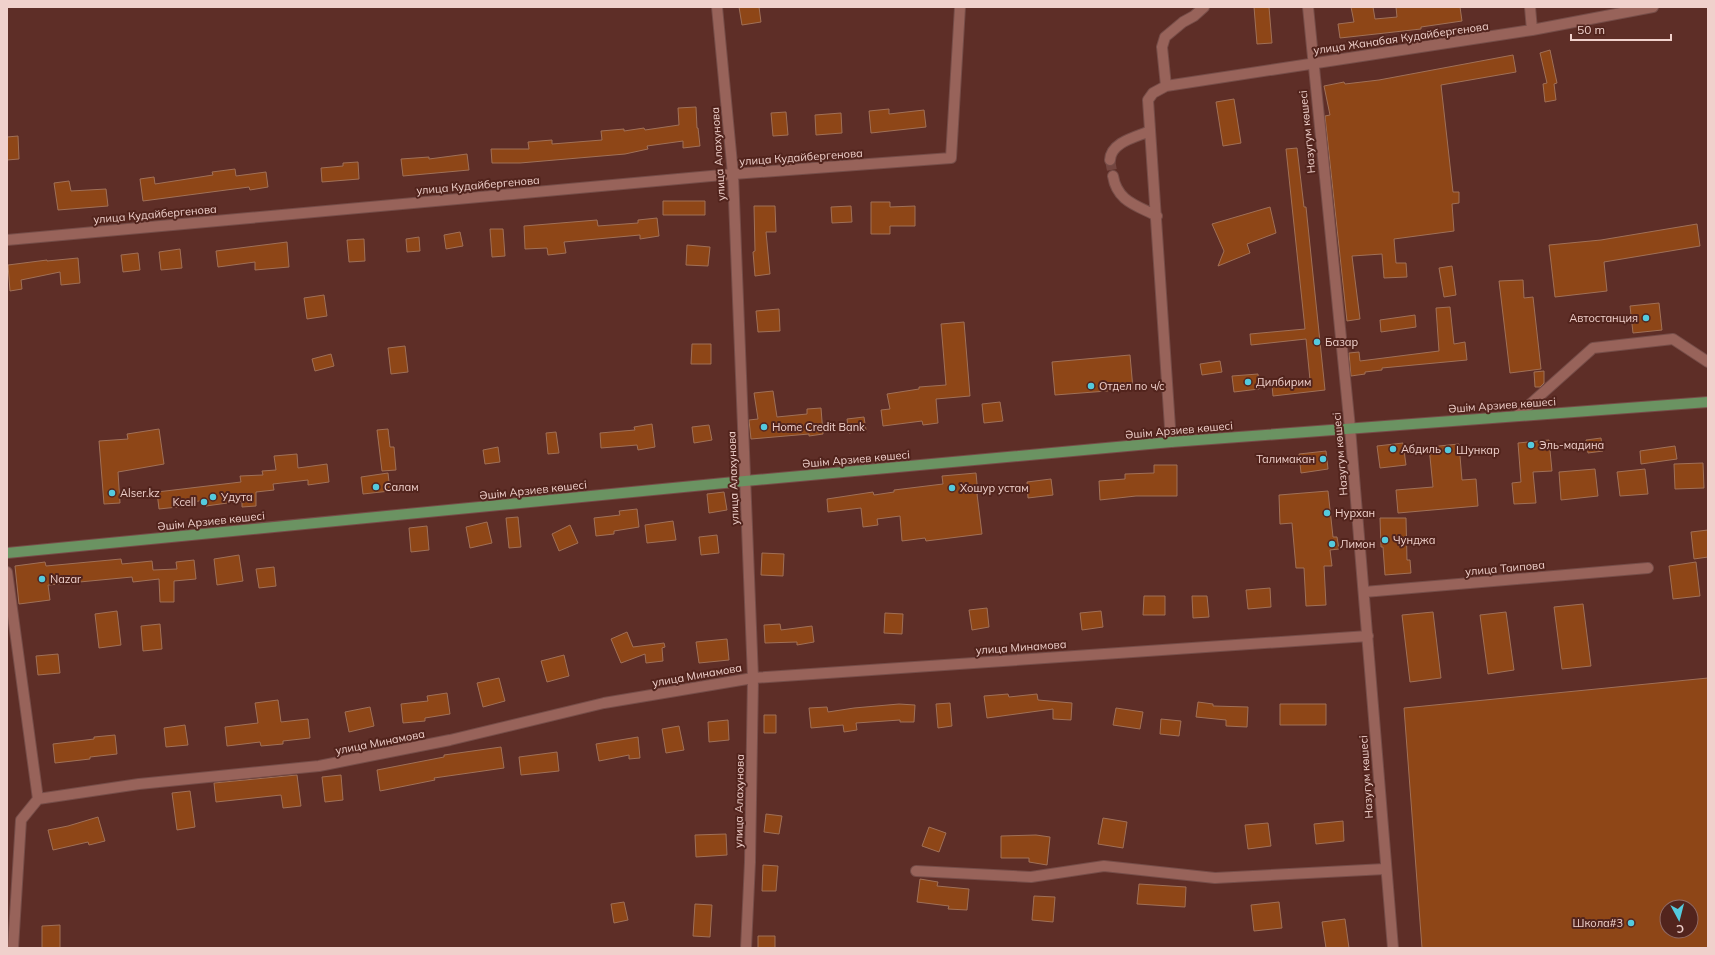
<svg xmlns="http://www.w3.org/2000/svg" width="1715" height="955" viewBox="0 0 1715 955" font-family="Mulish,sans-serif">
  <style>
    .building { fill: #8e4617; stroke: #a07057; fill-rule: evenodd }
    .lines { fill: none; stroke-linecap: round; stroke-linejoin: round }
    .minor-tunnel { stroke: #744640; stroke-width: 10; stroke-dasharray: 10 5; stroke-linecap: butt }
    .minor-casing { stroke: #764d48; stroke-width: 12 }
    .major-casing { stroke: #764d48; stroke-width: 12 }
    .minor { stroke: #98635a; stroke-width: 10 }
    .major { stroke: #6b9362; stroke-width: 10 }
    .poi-dot { fill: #54cadd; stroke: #52241d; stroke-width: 1.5 }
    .labels { text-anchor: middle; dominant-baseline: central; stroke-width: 4; stroke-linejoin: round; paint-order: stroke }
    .street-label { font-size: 11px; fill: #f0d1cc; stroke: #52241d }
    .poi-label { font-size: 11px; fill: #f0d1cc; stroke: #52241d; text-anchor: start }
  </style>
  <rect width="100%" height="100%" fill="#5e2e27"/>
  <path class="building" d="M739,7h20l2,15 -19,3z
    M1254,7h15l3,36 -15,1z
    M1351,7h22l2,12 22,-2 -1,-10h64l2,14 -41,6v2l-81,9 -2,-14 16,-2z
    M1550,50l7,33 -3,1 2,16 -11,2 -2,-18 4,-1 -7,-30z
    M1513,55l3,17 -75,13 12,107h6v11l-7,1 2,27 -60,8 2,24h10l1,14 -23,1 -2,-24 -30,2 8,63 -13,2 -22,-205 5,-1 -6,-29 20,-4 1,2 34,-4z
    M1234,99l7,44 -18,3 -7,-44z
    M696,107l1,21h1l2,18 -17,2v-7l-36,5 1,3 -23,5 -105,9h-28l-1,-14h38l-1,-7 24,-2v4l50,-4 -1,-9 23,-2v2l20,-3 1,2 34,-5 -1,-17z
    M889,109v5l35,-4 2,17 -55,6 -2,-22z
    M786,112l2,23 -15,1 -2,-23z
    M841,113l1,20 -26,2 -1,-20z
    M18,136l1,23 -12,1v-23z
    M1297,148l7,59h2l19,183 -52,6 -1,-11 38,-5 -4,-41 -55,6 -1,-11 55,-5 -19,-180z
    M467,154l2,16 -66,6 -2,-17 28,-2v2z
    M358,162l1,17 -37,3 -1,-14 22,-2v-3z
    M235,169l1,7 30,-4 2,15 -18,3 -1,-3 -106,14 -3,-22 14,-2 1,7 58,-9 -1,-3z
    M69,181l2,10 35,-2 2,17 -50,4 -4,-27z
    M663,201h42v14h-42z
    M871,202h19v5l25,-1v20h-25v8h-19z
    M754,206h21l1,26h-10l4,42 -15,2 -2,-24 2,-1z
    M851,206l1,16 -20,1 -1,-16z
    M1270,207l6,26 -29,11 3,9 -32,13 6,-15 -12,-27z
    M657,218l2,18 -19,3v-4l-76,7 2,11 -18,2 -1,-7 -22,1 -1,-23 73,-6 1,6 40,-3v-3z
    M1697,224l3,22 -96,16 3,29 -52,6 -6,-52 52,-5z
    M490,229h13l2,27 -13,1z
    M460,232l3,14 -17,3 -2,-14z
    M419,237l1,14 -13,1 -1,-13z
    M364,239l1,22 -16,1 -2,-22z
    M287,242l2,25 -34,3v-8l-37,5 -2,-16z
    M687,245l23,2 -2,19 -22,-1z
    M180,249l2,19 -21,2 -2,-18z
    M138,253l2,17 -17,2 -2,-17z
    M78,258l2,25 -19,2 -1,-13 -39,8 1,9 -12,2 -2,-26 39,-5v1z
    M1452,266l4,29 -12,2 -5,-29z
    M1523,280l1,18 9,-1 8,72 -31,4 -11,-92z
    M324,295l3,21 -20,3 -3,-21z
    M1659,303l3,27 -29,3 -3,-27z
    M1450,307l4,37 11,-2 2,18 -85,8v2l-17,2v2l-14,2 -2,-23 10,-1 1,9 79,-10 -3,-43z
    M779,309l1,22 -22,1 -2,-21z
    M1415,315l1,12 -35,5 -1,-12z
    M964,322l6,74 -34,3 2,24 -15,2 -1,-4 -39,5 -2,-16 9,-1 -3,-15 32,-5v-2l27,-2 -5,-61z
    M692,344h19v20h-20z
    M405,346l3,26 -17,2 -3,-26z
    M331,354l3,12 -19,5 -3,-12z
    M1130,355l3,34 -78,6 -3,-33z
    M1220,361l2,11 -20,3 -2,-11z
    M1544,371v12l-4,4h-5l-1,-15z
    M1258,374l1,15 -25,3 -2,-16z
    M773,391l4,26 30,-3v-5l14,-1 2,26 -14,2v-2l-58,5 -2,-19 9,-1 -4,-26z
    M1000,402l3,19 -19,2 -2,-19z
    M864,417l2,13 -17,3 -2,-14z
    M652,424l3,23 -17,3 -1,-5 -36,3 -1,-15 35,-3 -1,-3z
    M709,425l3,15 -18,3 -2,-16z
    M159,429l5,35 -46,8 2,31 -16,1 -5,-63 29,-2 -1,-5z
    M388,429l2,18h4l2,23 -14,1 -5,-41z
    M556,432l3,21 -11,1 -2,-21z
    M1601,438l2,13 -15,2 -2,-13z
    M1549,440l3,31 -19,1 3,31 -22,1 -2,-21 9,-1 -3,-39z
    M1403,443l3,22 -26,3 -3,-22z
    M1459,444l3,36 14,-1 2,27 -80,7 -2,-23 37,-3 -4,-40z
    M1675,446l2,13 -36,5 -1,-13z
    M498,447l2,15 -15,2 -2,-14z
    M1326,451l2,18 -27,4 -2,-19z
    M297,454l1,14 29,-4 2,18 -21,3v-5l-35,4 1,6 -18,2v14l-14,1v-6l-36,5 -1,-6 -18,3v3l-28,3 -2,-17 84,-10 -1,-6 23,-1 -1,-4 14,-1 -2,-14z
    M1703,463l1,25 -29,1 -1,-25z
    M1154,465h23v31h-41l-36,4 -1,-19 26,-2v-5l29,-1z
    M1595,469l3,27 -37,4 -2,-28z
    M1645,469l3,25 -28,2 -3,-24z
    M388,473l2,18 -27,3 -2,-17z
    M976,473l2,21h-1l5,40 -56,7 -1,-3 -23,3 -2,-25 -23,3 1,6 -15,2 -2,-19 -33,4 -1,-13 46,-7 1,3 20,-3v-2l49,-6 -1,-8z
    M1051,479l2,16 -25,3 -1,-16z
    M1328,491l5,46h4l2,12 -9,1 2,16h-8l2,39 -20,1 -2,-38h-8l-4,-45 -12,1 -1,-29z
    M724,492l3,18 -18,3 -2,-19z
    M637,509l2,18 -25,4v3l-18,2 -2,-18 26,-3 -1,-4z
    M518,517l3,30 -12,1 -3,-30z
    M1380,518h26l1,42h3l1,13 -26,2 -2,-28h-2z
    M673,521l3,19 -29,3 -2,-18z
    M487,522l5,21 -22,5 -4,-21z
    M570,525l8,18 -19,8 -7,-17z
    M427,526l2,24 -18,2 -2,-24z
    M1708,530v27l-14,2 -3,-27z
    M717,535l2,18 -18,2 -2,-18z
    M762,553l22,1 -1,22 -22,-1z
    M239,555l4,26 -26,4 -3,-26z
    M121,559l1,5 30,-3 1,9 24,-1 -1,-7 18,-2 2,19 -22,2v21h-14l-1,-23 -26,3 -1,-5 -84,8 2,15 -31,4 -4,-38 30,-4 1,4z
    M1696,562l4,34 -27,3 -4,-33z
    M274,567l2,19 -17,2 -3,-19z
    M1270,588l1,19 -23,2 -2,-19z
    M1144,596h21v19h-22z
    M1192,596h15l2,21 -16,1z
    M1583,604l8,62 -29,3 -8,-62z
    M987,608l2,19 -17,3 -3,-20z
    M117,611l4,34 -22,3 -4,-34z
    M1101,611l2,16 -21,3 -2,-17z
    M1433,612l8,66 -31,4 -8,-67z
    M1506,612l8,58 -26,4 -8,-59z
    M885,613l18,1 -1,20 -18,-1z
    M160,624l2,25 -19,2 -2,-25z
    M780,624l1,6 31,-4 2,16 -17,3v-3l-32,1 -1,-18z
    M627,632l6,15 31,-4 1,4 -3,1 1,13 -17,2 -1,-9 -24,9 -10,-24z
    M727,639l2,21 -30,3 -3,-21z
    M58,654l2,19 -22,2 -2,-19z
    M564,655l5,21 -22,6 -6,-21z
    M499,678l6,23 -22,6 -6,-24z
    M1708,678v270h-286l-18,-240zM1667,907h24v24h-24z
    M447,693l3,21 -25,4v3l-22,2 -2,-19 27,-3 -1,-5z
    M1008,694l1,3 28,-3 1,6 34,3 -1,17 -18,-1v-10l-66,9 -3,-22z
    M278,700l3,22 27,-3 2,19 -27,3v3l-22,2 -1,-4 -33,4 -2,-19 33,-4 -3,-20z
    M1198,702l15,2v2l35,1 -1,20 -21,-1v-6l-30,-3z
    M950,703l2,23 -14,2 -2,-24z
    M899,704l16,1 -1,17h-14v-2l-44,3 1,7 -13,2 -1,-7 -32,3 -2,-20 18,-1 1,5 26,-4z
    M1280,704h46v21h-46z
    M370,707l4,19 -25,6 -4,-20z
    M1116,708l27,4 -3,17 -27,-4z
    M764,715h12v18h-12z
    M1161,719l20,2 -2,15 -19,-2z
    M728,720l1,20 -20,2 -1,-20z
    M185,725l3,20 -22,2 -2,-19z
    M679,726l5,24 -18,3 -4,-24z
    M115,735l2,19 -27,3v2l-35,4 -2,-19 41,-5v-2z
    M638,737l2,21 -11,1v-4l-30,6 -3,-17z
    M501,747l3,21 -70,10 1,2 -55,11 -3,-21 67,-13v-2z
    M557,752l2,19 -38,4 -2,-18z
    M297,775l4,31 -18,2 -2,-13 -65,7 -2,-19z
    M341,775l2,25 -18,2 -3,-25z
    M190,791l5,36 -18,3 -5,-37z
    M766,814l16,2 -3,18 -15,-2z
    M98,817l7,24 -16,4 -1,-3 -35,8 -5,-20 20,-4z
    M1103,818l24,4 -4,26 -25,-4z
    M1343,821l1,20 -28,3 -2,-20z
    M1268,823l3,23 -23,3 -3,-24z
    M929,827l17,6 -7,19 -17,-6z
    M726,834l1,21 -31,2 -1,-22z
    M1036,835l14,2 -3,28 -18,-3v-4h-28v-22z
    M763,865l15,1 -2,25h-14z
    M920,879l18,3 -1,4 32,3 -2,21 -19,-1 1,-3 -32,-4z
    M1139,884l47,3 -1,20 -48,-3z
    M1034,896l21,1 -2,25 -21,-2z
    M624,902l4,18 -14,3 -3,-19z
    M1279,902l3,26 -28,3 -3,-26z
    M695,904l17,1 -2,32 -17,-1z
    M1345,919l4,29h-23l-4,-26z
    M60,925v23h-18v-22z
    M758,936h17v12h-17z"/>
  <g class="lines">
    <path class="minor-tunnel" d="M1110,160l3,16"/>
    <g class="minor-casing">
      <path id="minor" d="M717,7l16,167 20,504 -3,184 -4,86
        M1308,7l42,421 43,520
        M1530,7l2,23
        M1166,86l-4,-39 3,-10 18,-15 11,-6 10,-9
        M1110,160c1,-18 26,-23 40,-29
        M1113,176c4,25 23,29 44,40
        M7,240l726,-66 218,-16 9,-151
        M1517,416l76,-68 80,-9 35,23
        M1171,442l-23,-342 5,-7 13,-7 366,-56 121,-23
        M7,572l31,227 -17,21 -8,128
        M1364,592l284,-24
        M38,799l101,-15 180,-18 131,-26 154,-37 149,-25 615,-42
        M916,871l115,6 73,-11 111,12 170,-9"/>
    </g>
    <g class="major-casing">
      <path id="major" d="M7,553l738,-72 426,-39 537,-40"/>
    </g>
    <use href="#minor" class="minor"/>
    <use href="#major" class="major"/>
  </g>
  <g class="poi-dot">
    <circle cx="1646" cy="318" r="4"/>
    <circle cx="1317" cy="342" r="4"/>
    <circle cx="1248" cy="382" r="4"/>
    <circle cx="1091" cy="386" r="4"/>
    <circle cx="764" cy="427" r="4"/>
    <circle cx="1531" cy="445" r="4"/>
    <circle cx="1393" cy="449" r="4"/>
    <circle cx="1448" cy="450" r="4"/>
    <circle cx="1323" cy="459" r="4"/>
    <circle cx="376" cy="487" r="4"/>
    <circle cx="952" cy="488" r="4"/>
    <circle cx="112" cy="493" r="4"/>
    <circle cx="213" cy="497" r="4"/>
    <circle cx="204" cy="502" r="4"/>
    <circle cx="1327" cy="513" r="4"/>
    <circle cx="1385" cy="540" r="4"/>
    <circle cx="1332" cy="544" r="4"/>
    <circle cx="42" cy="579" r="4"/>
    <circle cx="1631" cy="923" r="4"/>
  </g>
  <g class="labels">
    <g class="street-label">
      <text transform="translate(1401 38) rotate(-8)">улица Жанабая Кудайбергенова</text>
      <text transform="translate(1307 132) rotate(-96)">Назугум көшесі</text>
      <text transform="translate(718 154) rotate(-94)">улица Алахунова</text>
      <text transform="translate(801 157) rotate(-4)">улица Кудайбергенова</text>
      <text transform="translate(478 185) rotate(-5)">улица Кудайбергенова</text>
      <text transform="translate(155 214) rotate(-5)">улица Кудайбергенова</text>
      <text transform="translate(1502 405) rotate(-4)">Әшім Арзиев көшесі</text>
      <text transform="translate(1179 430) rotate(-5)">Әшім Арзиев көшесі</text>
      <text transform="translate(1340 454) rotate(-95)">Назугум көшесі</text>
      <text transform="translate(856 459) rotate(-5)">Әшім Арзиев көшесі</text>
      <text transform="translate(733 478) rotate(-92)">улица Алахунова</text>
      <text transform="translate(533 490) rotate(-6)">Әшім Арзиев көшесі</text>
      <text transform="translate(211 521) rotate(-6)">Әшім Арзиев көшесі</text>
      <text transform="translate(1505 568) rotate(-5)">улица Таипова</text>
      <text transform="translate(1021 647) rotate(-4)">улица Минамова</text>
      <text transform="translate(697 675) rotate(-10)">улица Минамова</text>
      <text transform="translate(380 742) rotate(-11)">улица Минамова</text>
      <text transform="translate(1366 777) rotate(-94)">Назугум көшесі</text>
      <text transform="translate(739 801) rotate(-89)">улица Алахунова</text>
    </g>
    <g class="poi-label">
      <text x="1638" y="318" text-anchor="end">Автостанция</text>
      <text x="1325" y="342">Базар</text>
      <text x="1256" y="382">Дилбирим</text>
      <text x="1099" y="386">Отдел по ч/с</text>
      <text x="772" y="427">Home Credit Bank</text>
      <text x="1539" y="445">Эль-мадина</text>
      <text x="1401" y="449">Абдиль</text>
      <text x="1456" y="450">Шункар</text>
      <text x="1315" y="459" text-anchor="end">Талимакан</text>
      <text x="384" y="487">Салам</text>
      <text x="960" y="488">Хошур устам</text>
      <text x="120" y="493">Alser.kz</text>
      <text x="221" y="497">Удута</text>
      <text x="196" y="502" text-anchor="end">Kcell</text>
      <text x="1335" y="513">Нурхан</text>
      <text x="1393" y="540">Чунджа</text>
      <text x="1340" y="544">Лимон</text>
      <text x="50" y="579">Nazar</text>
      <text x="1623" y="923" text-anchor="end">Школа#3</text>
    </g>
  </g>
  <rect width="1715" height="955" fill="none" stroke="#f0d1cc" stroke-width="16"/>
  <g transform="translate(1679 919) rotate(173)"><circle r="19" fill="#52241d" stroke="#916963"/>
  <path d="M0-3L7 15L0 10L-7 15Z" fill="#54cadd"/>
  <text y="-6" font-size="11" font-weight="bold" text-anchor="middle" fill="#f0d1cc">С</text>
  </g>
  <path d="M1571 34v6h100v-6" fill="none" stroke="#f0d1cc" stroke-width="2"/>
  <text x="1577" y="34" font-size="12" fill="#f0d1cc" stroke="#52241d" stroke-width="3" paint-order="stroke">50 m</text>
</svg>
